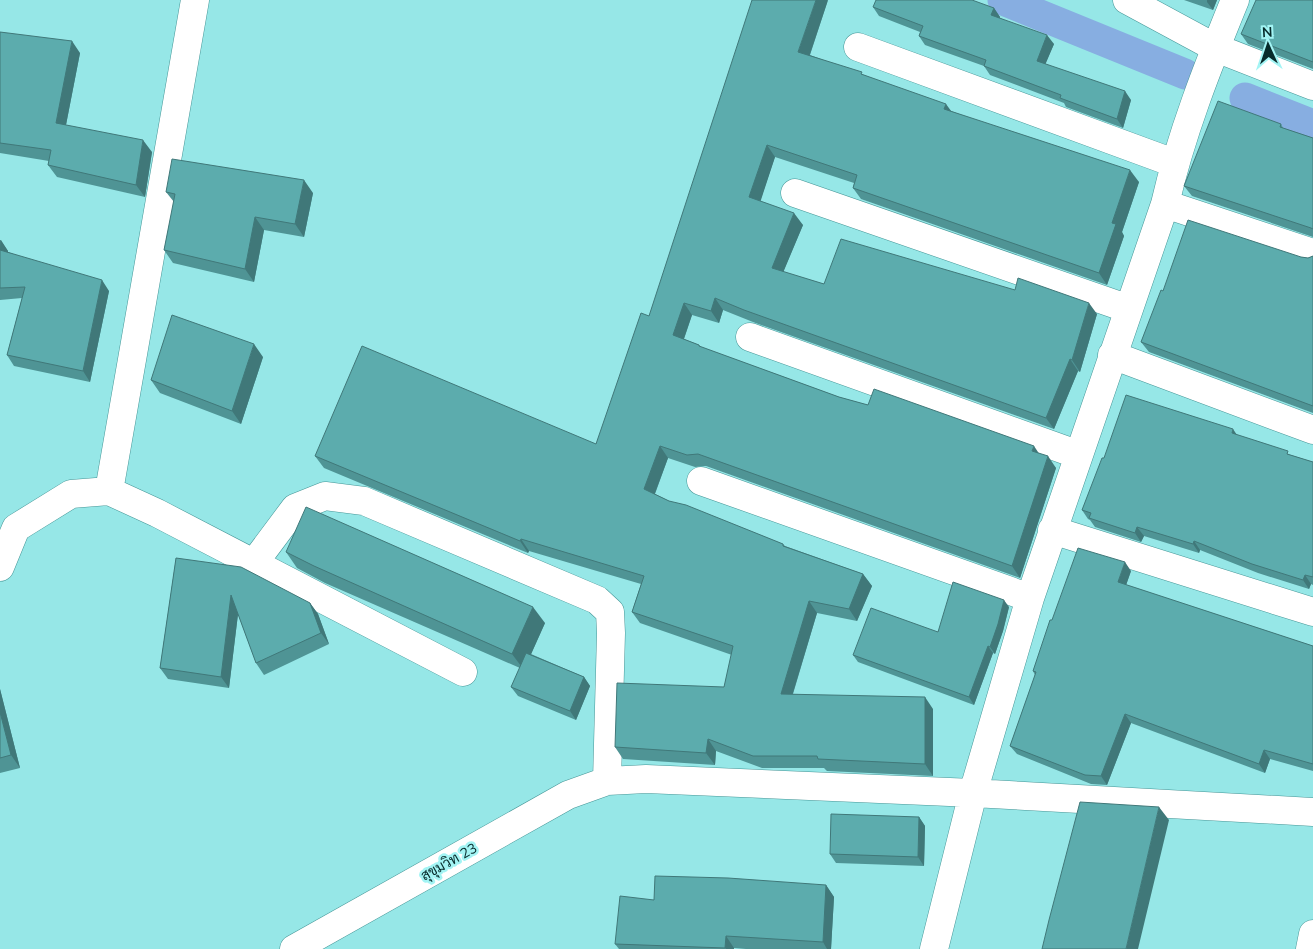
<svg xmlns="http://www.w3.org/2000/svg" width="1313" height="949" viewBox="0 0 1313 949" font-family="'Nunito Sans',Sarabun,sans-serif">
  <style>
    .lines { fill: none; stroke-linecap: round; stroke-linejoin: round }
    .canal { stroke: #87aee1; stroke-width: 31 }
    .street-casing { stroke: #459697; stroke-width: 29 }
    .street { stroke: #fff; stroke-width: 28 }
    .wall { fill: #4f9495 }
    .shaded-wall { fill: #407879 }
    .building { fill: #5cacad; stroke: #407879 }
    .labels { text-anchor: middle; dominant-baseline: central; stroke-width: 5; stroke-linejoin: round; paint-order: stroke }
    .street-label { font-size: 14px; fill: #072b2b; stroke: #a3f4f4 }
  </style>
  <rect width="100%" height="100%" fill="#96e7e7"/>
  <g class="lines">
    <path class="canal" d="M1003,0l182,74
      M1245,98l68,27"/>
    <g class="street-casing">
      <path id="street" d="M1127,0l89,48 97,38
        M858,47l316,116
        M795,193l334,116
        M1165,204l148,49
        M750,337l329,118
        M1112,355l201,75
        M701,481l329,117
        M109,491l86,-491
        M1052,530l261,82
        M254,563l41,-55 30,-12 39,5 233,99 13,12 1,21 -4,148
        M0,567l16,-39 55,-34 38,-3 48,22 306,159
        M294,949l274,-154 39,-14 39,-2 327,14 340,19
        M934,949l39,-156 57,-195 135,-394c16,-70 43,-138 70,-204
        M1310,949l3,-15"/>
    </g>
    <use href="#street" class="street"/>
  </g>
  <path class="wall" d="M828,0l-18,55 54,20 87,36 188,71 -17,50 2,4 -17,49 -246,-86 -8,-11 1,-5 -79,-26 -15,44 43,24 -20,47 41,12 273,30 -17,58 -2,-1 -24,58 -301,-107 -30,-12 -4,13 -27,-8 -8,24 15,6 2,2 138,50 199,56 18,15 -36,110 -314,-112 -11,1 -27,-9 -13,36 14,7 114,43 2,2 78,28 9,12 -15,35 -40,-8 -24,81 140,15v67l-106,-5 -3,-3h-62l-46,-17 -1,14 -92,-6 -8,-12 109,-60 8,-32 -92,-32 -8,-11 9,-28 -112,-33 -1,2 -204,-85 -9,-12 281,-12 53,-128z
    M1184,0h33l-4,10z
    M1313,0v69l-65,-25 -7,-10z
    M873,7l121,1 6,9v1l54,26 -9,20 86,36 -8,28 -57,-21 -2,-4 -74,-28 -6,-9 -59,-21 -6,-9 1,-4 -41,-16z
    M0,32l80,21 -14,72 86,27 -7,45 -88,-20 -9,-12 1,-4 -49,-8z
    M1281,124l2,4 30,10v99l-121,-41 -8,-10z
    M166,192l147,1 -9,44 -40,-7 -10,52 -81,-19 -9,-13 10,-48z
    M0,240l8,11v1l101,39 -19,91 -76,-16 -7,-11 15,-57 -22,2z
    M1313,256v157l-164,-61 -8,-10 22,-51 138,-34 7,1z
    M263,357l-22,67 -81,-31 -9,-13z
    M1237,435l54,20 22,7v123l-2,-1 -2,5 -51,-16 -58,-23 -1,3 -55,-17 -3,6 -46,-15 -5,-7 -2,-1 -6,-9 22,-52z
    M286,552l259,71 -14,31 53,23 6,9 -14,34 -58,-24 -7,-9 9,-19 -195,-85 -28,-15z
    M176,558l134,45 8,11 11,30 -65,31 -8,-12 -18,-49 -9,74 -61,-9 -8,-11z
    M1131,571l-5,14 187,61v125l-43,-12 -5,14 -134,-50 -24,62 -16,-1 -74,-30 -7,-8 25,-71 -2,-4 19,-51z
    M1009,607l-6,24 -8,23 -2,-1 -19,52 -116,-43 -5,-7 85,-23z
    M0,689l20,79 -20,5z
    M919,817l6,9 -1,40 -88,-3 -6,-9z
    M826,885l8,12 -3,52h-85l-12,-1v1h-115l-4,-5 39,-44z"/>
  <path class="shaded-wall" d="M816,0h12l-21,63 -9,-11z
    M1207,0h10l-4,10 -6,-8z
    M994,8l6,9 -3,7 -6,-9z
    M1047,35l7,9 -11,26 -6,-9z
    M72,41l8,12 -16,82 -8,-12z
    M1125,91l6,9 -8,28 -6,-9z
    M946,104l8,11 -10,-6z
    M143,140l9,12 -7,45 -9,-12z
    M767,145l8,12 -17,52 -9,-12z
    M1130,170l9,12 -17,50 2,4 -17,49 -8,-12 13,-50z
    M304,180l9,13 -9,44 -9,-13z
    M794,213l9,12 -23,55 -8,-12z
    M255,217l9,13 -10,52 -9,-13z
    M1,240l7,11v10l-8,-11z
    M102,280l7,11 -19,91 -7,-11z
    M715,298l8,12 -4,13 -8,-12z
    M684,303l8,12 -11,32 -8,-12z
    M1089,303l8,11 -17,58 -8,-12z
    M254,344l9,13 -22,67 -9,-13z
    M1070,359l8,12 -24,58 -8,-11z
    M1233,429l6,9 -7,-5z
    M660,446l8,12 -16,43 -8,-12z
    M1034,446l8,12 -10,-7z
    M1048,456l8,12 -36,110 -8,-12z
    M1137,527l7,9 -3,6 -6,-9z
    M521,539l8,12 -1,2 -8,-12z
    M1194,541l6,9 -1,3 -6,-9z
    M1125,562l6,9 -7,20 -6,-9z
    M863,574l9,12 -15,35 -8,-12z
    M1305,575l6,9 -2,5 -6,-9z
    M231,595l8,11 -10,82 -8,-11z
    M1004,600l5,7 -6,24 -8,23 -5,-7z
    M809,601l8,12 -28,93 -8,-12z
    M310,603l8,11 11,30 -8,-11z
    M533,607l12,16 -21,47 -12,-16z
    M988,646l5,7 -19,52 -5,-8z
    M584,677l6,9 -14,34 -6,-9z
    M0,689l20,79 -9,-13 -11,-43z
    M925,697l8,12v67l-8,-12z
    M1125,714l6,9 -24,62 -6,-9z
    M708,739l8,12 -1,14 -9,-12z
    M1264,750l6,9 -5,14 -6,-9z
    M1159,807l10,13 -31,129h-12z
    M919,817l6,9 -1,40 -6,-9z
    M826,885l8,12 -3,52h-4l-4,-7z
    M726,936l8,12v1h-8l-1,-1z"/>
  <path class="building" d="M752,0h64l-18,52 64,20 -1,2 85,30 -2,5 186,61 -18,53 4,1 -17,49 -246,-85 4,-13 -90,-30 -18,52 45,16 -22,55 52,16 17,-45 174,51 3,-12 71,25 -17,57 -2,-1 -24,59 -302,-108 -29,-12 -4,13 -27,-8 -11,32 26,10v1l140,51 29,8 6,-16 160,57 -2,5 16,5 -36,110 -314,-112 -11,1 -27,-9 -16,43 25,12 17,4 97,39v2l80,28 -14,35 -40,-8 -28,93 144,3v67l-107,-5 -1,-3h-64l-45,-17 -2,14 -91,-6 2,-64 107,4 9,-41 -101,-34 12,-36 -123,-37 -1,2 -205,-85 47,-110 234,98 45,-131 8,3z
    M876,0h96l22,8 -3,7 56,20 -10,26 88,30 -8,28 -57,-21 1,-3 -77,-29 2,-6 -67,-24 4,-10 -50,-19z
    M1256,0h57v62l-72,-28z
    M0,32l72,9 -16,82 87,17 -7,45 -88,-20 3,-15 -51,-7z
    M1218,101l63,23 -1,3 33,11v91l-2,-1 -127,-42z
    M172,159l132,21 -9,44 -40,-7 -10,52 -81,-19 11,-56 -9,-2z
    M1188,220l113,37 7,1 5,-2v150l-172,-64 20,-52 2,1z
    M0,240v10l102,30 -19,91 -76,-16 18,-68 -25,1z
    M172,315l82,29 -22,67 -81,-31z
    M1126,395l107,34 -1,4 56,18 -1,3 26,8v115l-8,-2 -2,5 -51,-16 -58,-23 -1,3 -56,-17 -2,6 -46,-15 2,-5 -9,-3 20,-52h2z
    M306,507l227,100 -21,47 -198,-88 -28,-14z
    M1078,548l47,14 -7,20 195,64v118l-49,-14 -5,14 -134,-50 -24,62 -16,-1 -75,-29 26,-74 -3,-1 17,-51h2z
    M176,558l65,9 69,36 11,30 -65,30 -25,-68 -10,82 -61,-9z
    M953,582l51,18 -6,24 -8,23 -2,-1 -19,51 -116,-42 18,-47 67,24z
    M526,653l58,24 -14,34 -59,-24z
    M0,712l11,43 -11,3z
    M1080,802l79,5 -33,142h-84l7,-29z
    M831,814l88,3 -1,40 -88,-3z
    M655,876l73,2 98,7 -3,57 -97,-6 -1,12 -110,-4 5,-48 34,4z"/>
  <g class="labels">
    <g class="street-label">
      <text transform="translate(449 862) rotate(-29)">สุขุมวิท 23</text>
    </g>
  </g>
  <g transform="translate(1268 45) rotate(357)" stroke="#a3f4f4" stroke-width="4" paint-order="stroke">
  <path d="M0-4L9 19L0 12L-9 19Z" fill="#072b2b"/>
  <text y="-8" font-size="14" font-weight="bold" text-anchor="middle" fill="#072b2b">N</text>
  </g>
</svg>
